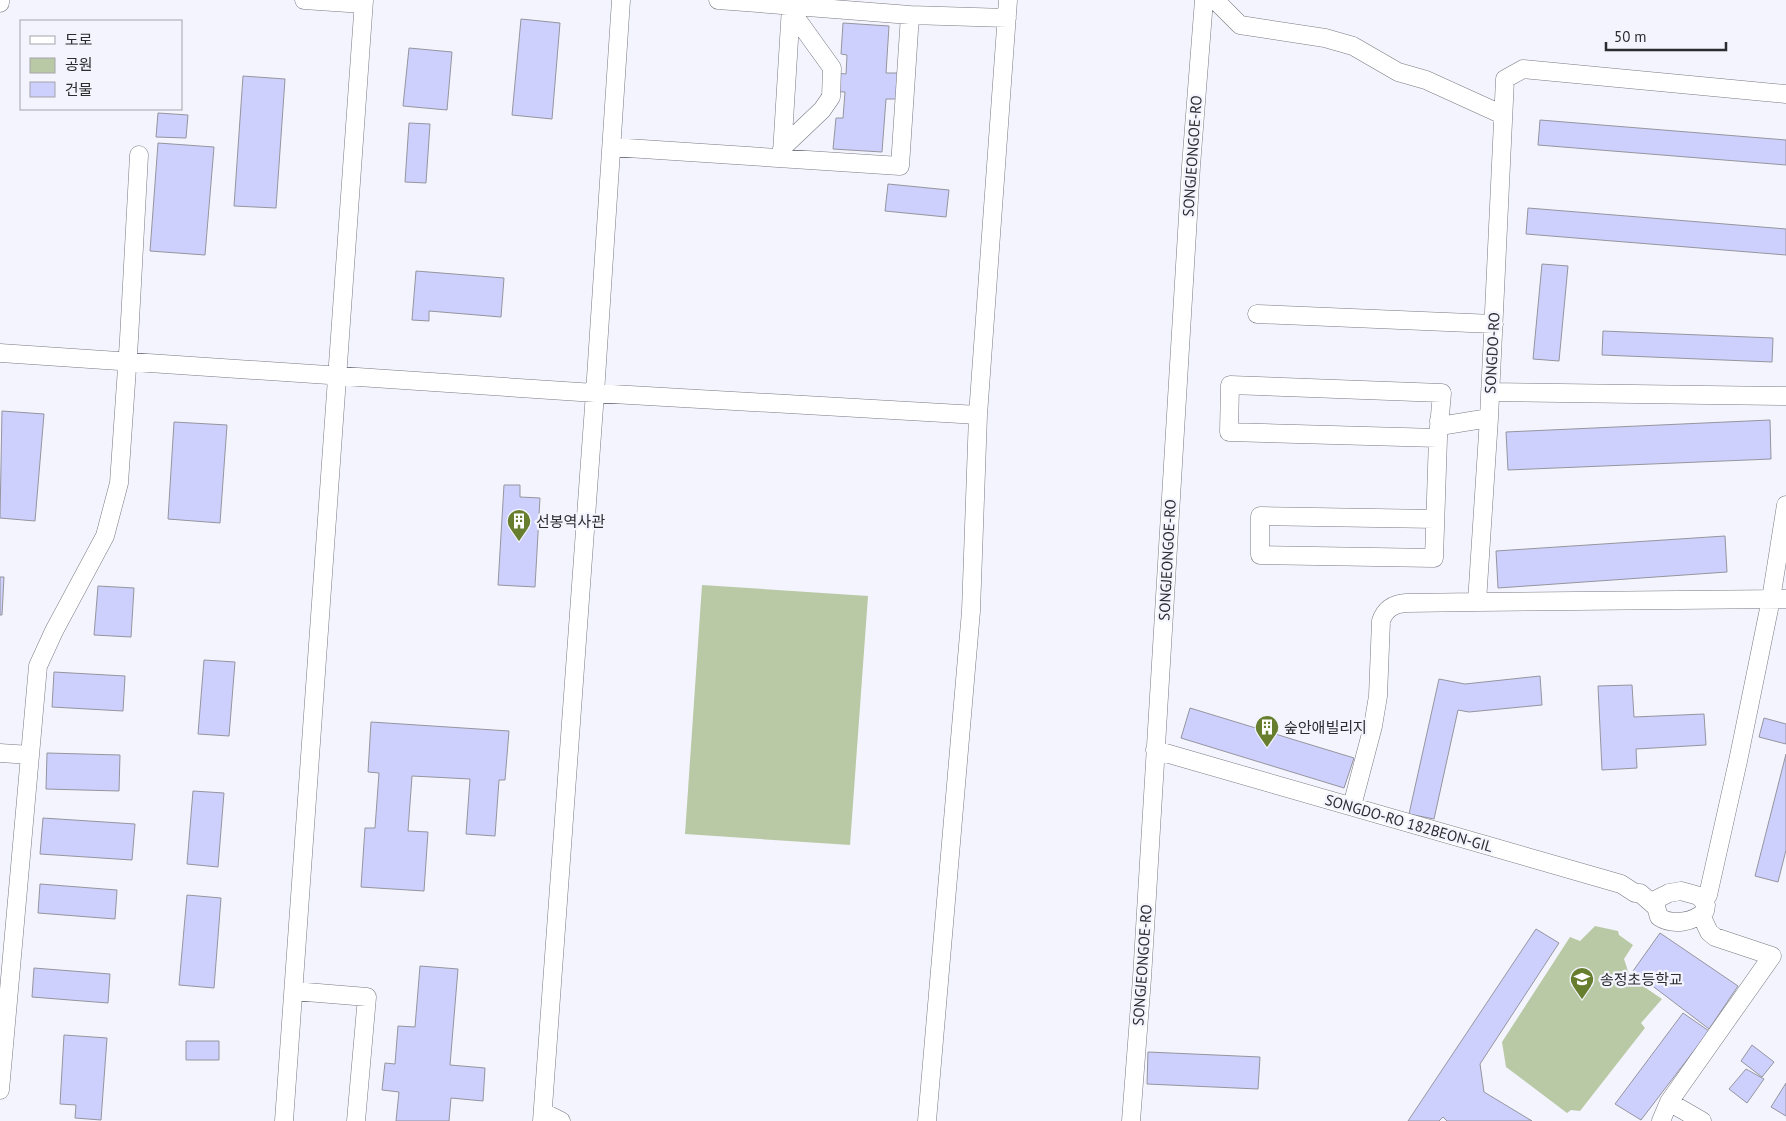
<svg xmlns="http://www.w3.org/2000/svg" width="1786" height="1121" viewBox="0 0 1786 1121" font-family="'PT Sans','Noto Sans KR',sans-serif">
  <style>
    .green { fill: #bac9a5 }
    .building { fill: #cdd0fd; stroke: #95959e }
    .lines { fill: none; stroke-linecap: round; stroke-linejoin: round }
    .minor-casing { stroke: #797a82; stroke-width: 19 }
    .minor { stroke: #fff; stroke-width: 18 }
    .labels { text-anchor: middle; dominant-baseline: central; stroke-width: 4.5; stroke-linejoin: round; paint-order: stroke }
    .street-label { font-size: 15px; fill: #2c2c30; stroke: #f3f4fd }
    .poi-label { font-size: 15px; fill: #2c2c30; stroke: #f3f4fd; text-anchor: start }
  </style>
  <rect width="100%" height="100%" fill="#f3f4fd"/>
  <path class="green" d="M702,585l166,11 -18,249 -165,-11z
    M1595,926l23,5 1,4 14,10 -9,14 6,18 32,22 -21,24 4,5 -65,83 -9,-1 -4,3 -61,-46 -4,-25 68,-105 10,4z"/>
  <path class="building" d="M521,19l39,4 -8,96 -40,-4z
    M843,23l46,3 -3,47h13l-1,26h-12l-4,53 -49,-3 3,-31h7l2,-26 -21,-1 1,-19 21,2 1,-19 -6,-1z
    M409,48l43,4 -5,58 -44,-4z
    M243,76l42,3 -9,129 -42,-2z
    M158,113l30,2 -2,23 -30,-1z
    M1540,120l246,20v25l-248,-20z
    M409,123l21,1 -4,59 -21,-1z
    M158,143l56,4 -9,108 -55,-4z
    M888,184l61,6 -3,27 -61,-6z
    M1528,208l258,21v26l-260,-21z
    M1542,264l26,2 -9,95 -26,-2z
    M416,271l88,7 -3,39 -72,-6v10l-17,-1z
    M1603,331l170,7 -1,24 -170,-7z
    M2,411l42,3 -9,107 -35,-3z
    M1770,420l1,39 -263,11 -2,-38z
    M174,422l53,3 -7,98 -52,-4z
    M504,485h16v12l20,1 -5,89 -37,-2z
    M1725,536l2,36 -229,16 -2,-37z
    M0,577h4l-2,38h-2z
    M98,586l36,2 -3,49 -37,-2z
    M204,660l31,2 -6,74 -31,-2z
    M54,672l71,4 -2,35 -71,-4z
    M1540,676l2,29 -73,7 -11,-2 -24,109 -25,-5 30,-135 26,5z
    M1632,685l2,32 70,-3 2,31 -70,4 1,19 -35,2 -4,-84z
    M1190,708l164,50 -10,30 -163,-50z
    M1764,718l22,6v20l-27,-7z
    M371,722l138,9 -4,49h-6l-4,56 -29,-2 4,-55 -58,-3 -4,55 20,1 -4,59 -63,-4 4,-59h10l4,-55 -11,-1z
    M47,753l73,2 -1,36 -73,-2z
    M1786,754v96l-8,32 -23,-6z
    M193,791l31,2 -6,74 -31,-3z
    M43,818l92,6 -3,36 -92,-6z
    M40,884l77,6 -2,29 -77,-6z
    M187,895l34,3 -7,90 -35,-3z
    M1536,929l23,14 -79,121 4,28 48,29h-85l-4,-4 -4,4h-31z
    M1660,933l78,53 -29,43 -76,-58z
    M420,966l38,3 -8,96 35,3 -2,33 -32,-3 -2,23h-53l3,-29 -17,-2 3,-27 10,1 3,-38 17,1z
    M34,968l76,6 -2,29 -76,-6z
    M1683,1013l26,18 -68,89 -26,-16z
    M64,1035l43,3 -6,82 -26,-2 1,-13 -16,-1z
    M186,1041h33v19h-33z
    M1752,1045l22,17 -12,15 -21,-16z
    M1148,1052l112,5 -2,32 -111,-5z
    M1746,1069l18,10 -17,24 -18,-14z
    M1786,1083v33l-15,-9z"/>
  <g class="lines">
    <g class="minor-casing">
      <path id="minor" d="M304,0l59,4
        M1215,0l25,25 85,13 28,8 45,26 28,8 77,35
        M0,3v-3
        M910,15l97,3
        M1786,94l-263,-25 -18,10 -16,339 -12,184 309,-3
        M612,147l288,19 10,-151 -192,-15
        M782,148l40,-38 9,-13 1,-29 -41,-57
        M782,153l9,-146
        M1257,314l237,10
        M0,353l595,40 383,22
        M1230,385l212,8 -4,45 -209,-6z
        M1490,392l296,4
        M1439,421l7,4 43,-7
        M1435,519l-175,-3v39l174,3 4,-120
        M1155,750l466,134 14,9h5l16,14
        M0,753l30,2
        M1352,806l21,-80 5,-30 3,-75c4,-12 12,-17 25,-18l71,-1
        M1681,891l18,5 7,9 -1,6c-11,11 -32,15 -46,6l-3,-10 1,-8 12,-6z
        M1704,901l4,-6 30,-134 33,-162 15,-94
        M294,991l73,6 -11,124
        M0,1090l38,-424 16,-35 51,-95 14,-53 10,-144 10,-184
        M1669,1102l33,19
        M543,1112l18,9
        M284,1121l80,-1121
        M542,1121l53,-728 26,-393
        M927,1121l44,-510 7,-196 30,-415
        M1131,1121l11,-143 49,-812 13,-166
        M1661,1121l8,-19 103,-146 -57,-19 -6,-5 -8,-17"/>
    </g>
    <use href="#minor" class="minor"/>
  </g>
  <defs>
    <g id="building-pin" transform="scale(1.25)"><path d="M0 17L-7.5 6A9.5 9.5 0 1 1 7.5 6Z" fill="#687e2f" stroke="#f3f4fd"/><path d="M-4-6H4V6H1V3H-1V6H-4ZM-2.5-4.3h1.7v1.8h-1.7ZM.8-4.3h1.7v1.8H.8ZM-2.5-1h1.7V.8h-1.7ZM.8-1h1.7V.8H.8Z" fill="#fff"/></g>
    <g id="school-pin" transform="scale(1.25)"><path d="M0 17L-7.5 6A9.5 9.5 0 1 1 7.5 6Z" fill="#687e2f" stroke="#f3f4fd"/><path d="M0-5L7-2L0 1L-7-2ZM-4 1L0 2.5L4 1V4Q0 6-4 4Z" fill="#fff"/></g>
  </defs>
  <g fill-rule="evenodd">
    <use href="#building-pin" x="519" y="521"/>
    <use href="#building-pin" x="1267" y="727"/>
    <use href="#school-pin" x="1582" y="979"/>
  </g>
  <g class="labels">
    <g class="street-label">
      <text transform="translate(1192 156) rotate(-86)">SONGJEONGOE-RO</text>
      <text transform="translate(1492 353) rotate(-87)">SONGDO-RO</text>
      <text transform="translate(1167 560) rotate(-87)">SONGJEONGOE-RO</text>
      <text transform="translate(1409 823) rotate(16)">SONGDO-RO 182BEON-GIL</text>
      <text transform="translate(1142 965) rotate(-86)">SONGJEONGOE-RO</text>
    </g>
    <g class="poi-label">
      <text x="536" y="521">선봉역사관</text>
      <text x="1284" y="727">숲안애빌리지</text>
      <text x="1600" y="979">송정초등학교</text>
    </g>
  </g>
  <rect x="20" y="20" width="162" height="90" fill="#f3f4fd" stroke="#a3a4ab"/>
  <rect x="30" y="36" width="25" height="8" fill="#ffffff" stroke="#a3a4ab"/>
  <text x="65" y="45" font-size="15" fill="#2c2c30">도로</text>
  <rect x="30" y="58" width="25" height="15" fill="#bac9a5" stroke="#a3a4ab"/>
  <text x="65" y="70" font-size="15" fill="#2c2c30">공원</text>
  <rect x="30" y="82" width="25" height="15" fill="#cdd0fd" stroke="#a3a4ab"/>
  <text x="65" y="95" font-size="15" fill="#2c2c30">건물</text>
  <path d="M1606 42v8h120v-8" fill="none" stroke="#2c2c30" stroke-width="2.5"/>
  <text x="1614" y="42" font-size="15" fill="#2c2c30" stroke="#f3f4fd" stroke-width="4" paint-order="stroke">50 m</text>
</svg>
